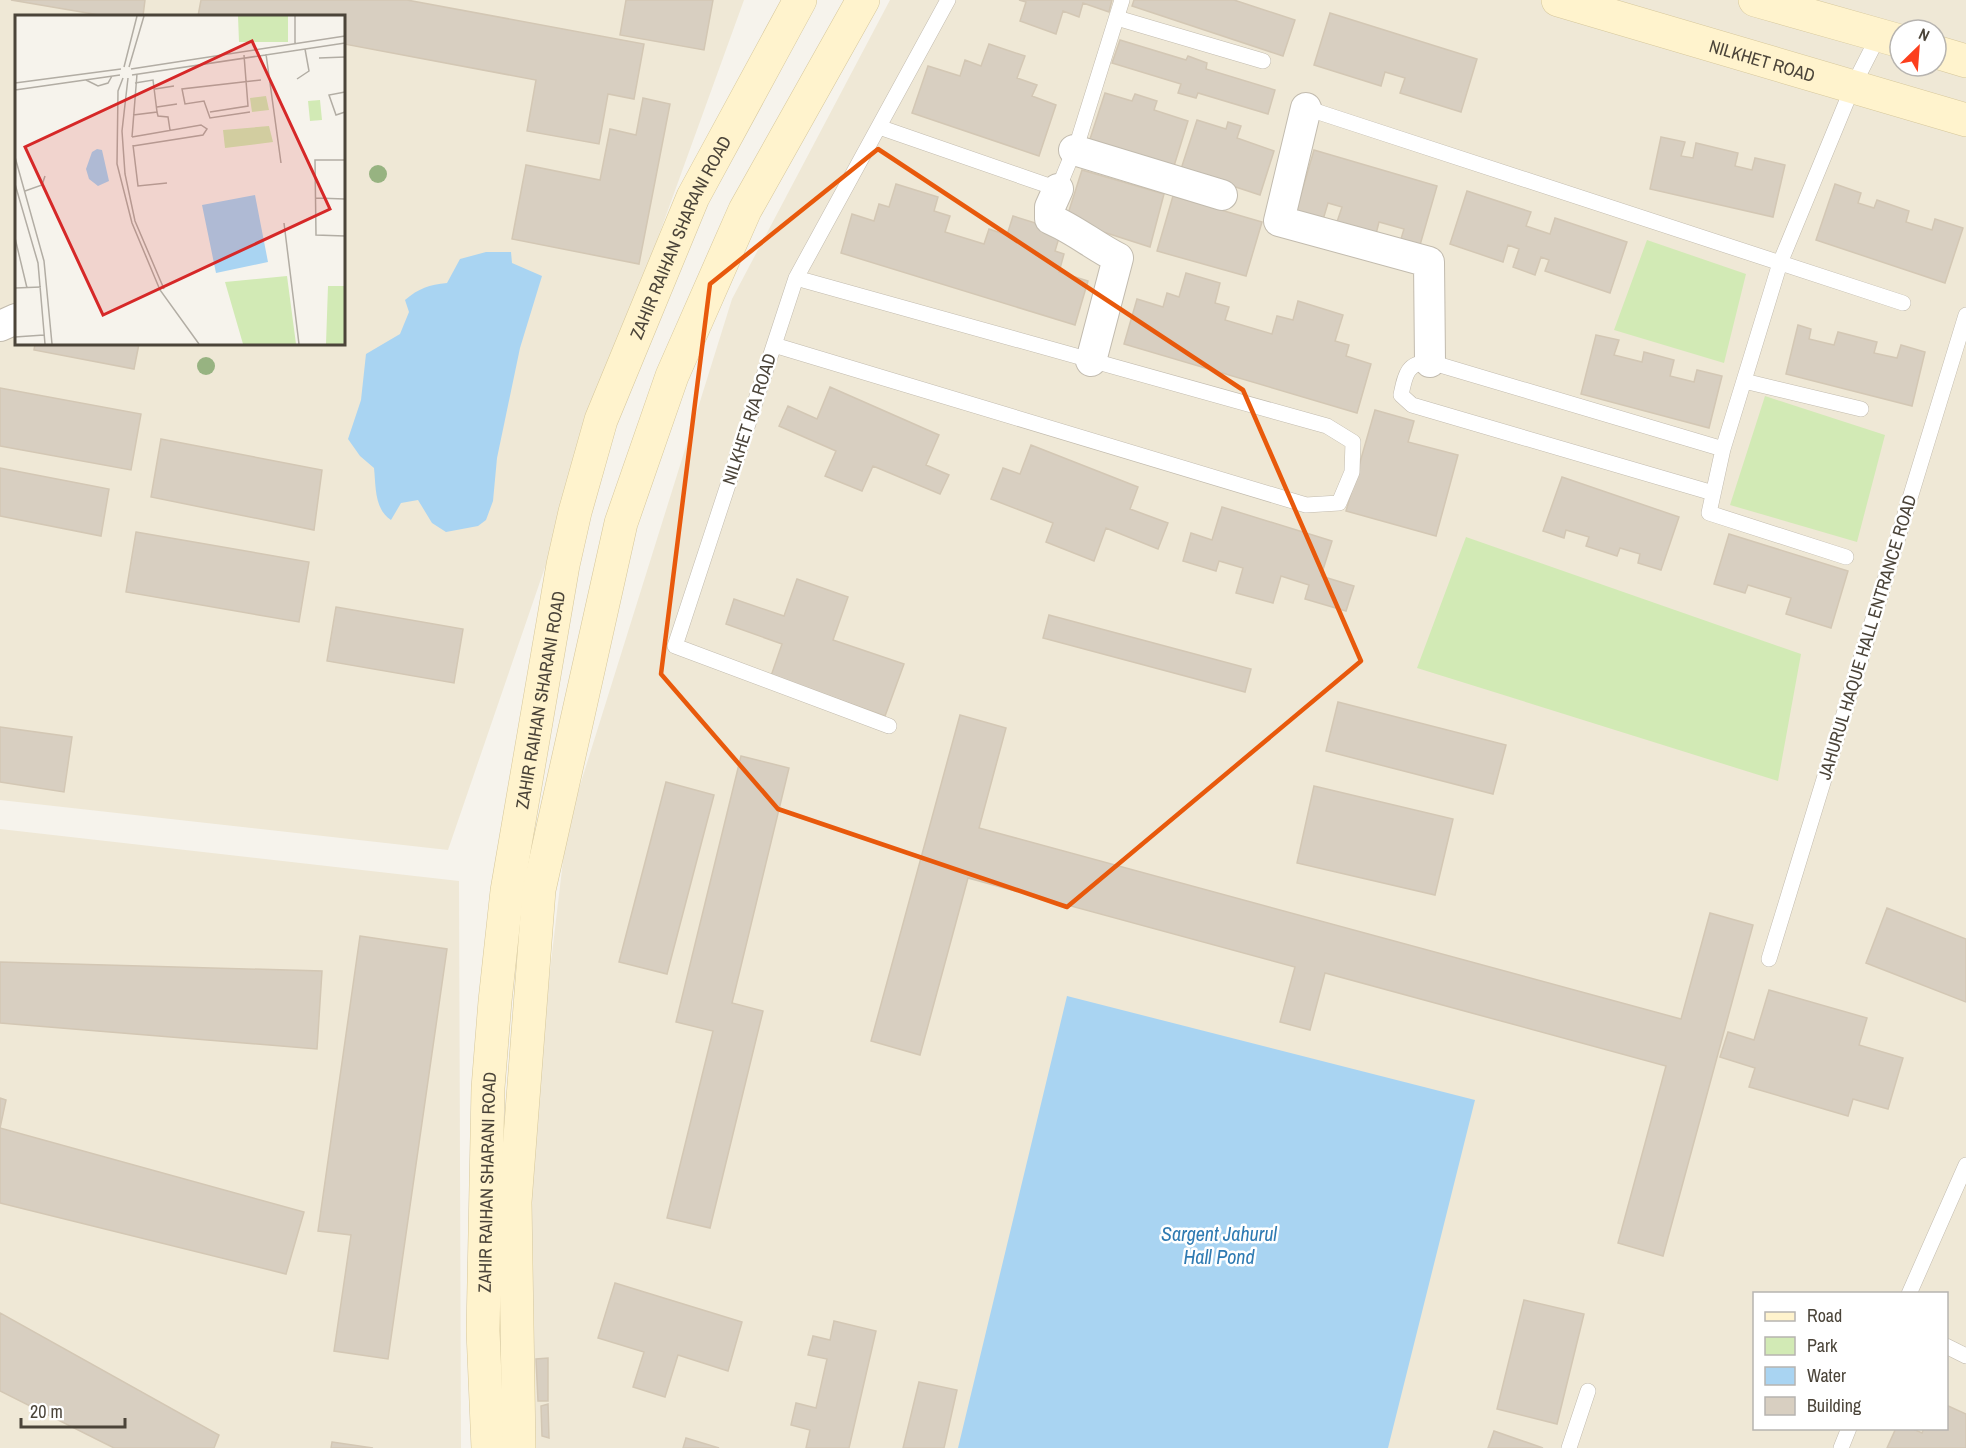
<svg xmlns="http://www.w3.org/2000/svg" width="1966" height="1448" viewBox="0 0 1966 1448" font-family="'Archivo Narrow',sans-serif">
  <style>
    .education { fill: #efe8d6; fill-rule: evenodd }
    .green { fill: #d2eab5 }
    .water { fill: #a9d4f2 }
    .building { fill: #d8cfc1; stroke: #d3c7b4; stroke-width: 1.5 }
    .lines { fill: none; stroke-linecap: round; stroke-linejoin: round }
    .lane-casing { stroke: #c2bbae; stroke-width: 16 }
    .street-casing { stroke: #c2bbae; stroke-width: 32 }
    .secondary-casing { stroke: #d6c79b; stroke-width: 34 }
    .lane { stroke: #fff; stroke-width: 15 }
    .street { stroke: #fff; stroke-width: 30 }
    .secondary { stroke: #fff3cd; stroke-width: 33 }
    .tree { fill: #97b381 }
    .marked { fill: none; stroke: #e8590c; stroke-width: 4.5; stroke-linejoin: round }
    .labels { text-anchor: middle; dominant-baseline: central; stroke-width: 5; stroke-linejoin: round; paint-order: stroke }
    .street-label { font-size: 18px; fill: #4b4439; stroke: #fff }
    .water-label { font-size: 20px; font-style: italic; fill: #2e7ab2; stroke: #fff }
    .inset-road { fill: none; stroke: #b2ada4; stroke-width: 1.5 }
    .view { fill: #d62828; fill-opacity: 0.15; stroke: #d62828; stroke-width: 3 }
    .inset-edge { fill: none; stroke: #4b4439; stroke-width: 3 }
  </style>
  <rect width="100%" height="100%" fill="#f6f3ec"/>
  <path class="education" d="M0,0h744l-84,232 -212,618 -448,-50zM16,16h328v328h-328z
    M890,0h1076v1448h-1441l-10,-182 52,-439 165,-528zM1900,30h36v36h-36zM1754,1294h192v134h-192z
    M0,829l459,52 2,567h-461z"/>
  <path class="green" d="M1647,240l99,34 -22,89 -110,-33z
    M1765,396l120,39 -28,107 -127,-37z
    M1466,537l335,117 -23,127 -361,-113z"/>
  <path class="water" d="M486,252h25l1,11 30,13 -22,72 -23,110 -4,43 -7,19 -8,6 -32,6 -14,-9 -14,-23 -17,3 -10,17c-17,-11 -15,-34 -17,-52l-14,-12 -12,-17 13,-39 5,-46 34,-20 9,-22 -4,-12c14,-12 24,-15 42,-17l13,-24z
    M1067,996l408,104 -87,348h-430z"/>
  <path class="building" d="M11,0h134l-2,16h-38z
    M201,0h206l237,44 -10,55 -26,-5 -9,50 -72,-13 9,-51 -192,-36v-28h-146z
    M626,0h87l-9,50 -84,-15z
    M1019,0h93l-3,12 -26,-9 -4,14 -16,-6 -7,23 -36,-13 6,-19z
    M1134,0h100l61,20 -12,36 -151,-50z
    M1330,13l147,46 -16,53 -61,-19 5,-15 -20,-6 -4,14 -67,-21z
    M1120,40l66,20 2,-4 19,7 -1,6 69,21 -7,24 -70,-21 -2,5 -18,-5 3,-9 -69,-21z
    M989,44l36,12 -8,22 20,7 -5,11 24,9 -17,51 -127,-43 16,-47 32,10 5,-16 16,6z
    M1105,93l27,8 3,-7 22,7 -3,9 34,11 -14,45 -84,-27z
    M643,98l27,6 -31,160 -127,-25 14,-74 74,15 10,-51 26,6z
    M1197,120l29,9 2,-7 13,4 -4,12 37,13 -14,44 -79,-26z
    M1661,137l24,5 -4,14 12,2 3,-15 42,10 -3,13 17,4 3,-12 30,7 -12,52 -123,-28z
    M1314,150l123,36 -17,59 -19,-6 3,-10 -25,-7 -3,12 -39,-12 5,-15 -14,-4 -6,20 -27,-8z
    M1082,170l82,24 -14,53 -84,-27z
    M896,184l42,13 -4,14 16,5 -5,16 39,12 5,-15 18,6 6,-19 48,15 -6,20 9,3 -5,18 29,9 -13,44 -234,-72 11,-39 22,7 5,-17 10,3z
    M1835,184l26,9 -3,10 16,5 3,-8 32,11 -3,11 26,8 3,-11 28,9 -18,55 -129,-43z
    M1467,191l64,21 -5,14 24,8 5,-16 72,24 -17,51 -65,-22 4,-11 -8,-3 -6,18 -22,-8 6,-18 -11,-4 -5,17 -53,-18z
    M1173,196l89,26 -16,54 -89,-25z
    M1186,273l34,10 -5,20 14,4 -4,13 47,14 5,-18 16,4 5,-19 45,14 -8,26 14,4 -3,11 25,8 -14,49 -233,-69 13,-45 26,8 4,-14 12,4z
    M1798,325l13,4 -2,10 25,6 4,-13 39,10 -3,11 23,5 4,-13 24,7 -13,54 -126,-32z
    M1596,335l23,5 -5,15 28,7 2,-10 30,8 -4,16 24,6 3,-12 25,6 -13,52 -128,-34z
    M35,344h104l-5,25 -100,-19z
    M830,387l109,48 -13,30 23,10 -9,19 -67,-28 -11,25 -37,-15 11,-25 -57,-25 9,-20 29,13z
    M0,388l141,26 -10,56 -131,-24z
    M1375,410l39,11 -6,21 50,13 -22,81 -90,-25z
    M161,439l161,31 -8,60 -163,-33z
    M1031,445l107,42 -8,22 38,14 -10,26 -52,-21 -12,33 -48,-19 7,-19 -62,-24 12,-31 17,6z
    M0,468l109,21 -8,47 -101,-20z
    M1562,477l117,40 -18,53 -23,-7 2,-9 -20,-6 -3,8 -31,-10 3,-9 -23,-7 -2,8 -21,-7z
    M1222,507l110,34 -11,35 33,10 -8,25 -41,-12 4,-14 -28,-9 -8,27 -37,-10 7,-25 -24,-7 -3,10 -33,-10 8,-28 21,7z
    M136,532l173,30 -10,60 -173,-30z
    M1729,534l119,37 -17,57 -45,-14 5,-16 -43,-13 -3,8 -31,-9z
    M797,579l51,18 -15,43 71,24 -19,52 -114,-40 11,-32 -56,-20 8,-25 50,17z
    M336,607l127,22 -9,54 -127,-22z
    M1049,615l202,54 -6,23 -202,-54z
    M1338,702l168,43 -13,49 -167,-43z
    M960,715l46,13 -27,100 702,191 29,-106 43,12 -90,331 -45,-13 48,-177 -341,-93 -15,57 -30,-8 15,-55 -327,-89 -48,177 -49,-14z
    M0,727l72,10 -8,55 -64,-10z
    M741,756l48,12 -57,235 31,8 -53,217 -43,-10 46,-187 -37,-9z
    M666,782l48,13 -47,179 -48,-12z
    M1314,786l139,33 -18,76 -138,-32z
    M1887,908l79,31v63l-100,-39z
    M360,936l87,13 -59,410 -54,-8 17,-116 -33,-4z
    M0,962l322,9 -5,78 -317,-26z
    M1769,990l98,28 -8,27 44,13 -15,51 -35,-10 -5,17 -99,-29 6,-19 -35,-11 8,-25 26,8z
    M0,1098l6,2 -6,28 304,84 -18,62 -286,-71z
    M615,1283l127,39 -14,49 -50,-16 -13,42 -32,-10 11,-35 -46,-14z
    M1524,1300l60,14 -27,110 -60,-15z
    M0,1313l219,122 -5,13h-100l-114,-57z
    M834,1321l42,10 -27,117h-43l4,-18 -19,-5 5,-22 20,5 11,-49 -19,-4 5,-19 17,4z
    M548,1358v43h-10l-2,-42z
    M919,1382l38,8 -13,58h-41z
    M548,1404l1,34 -7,-2 -1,-30z
    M1946,1405l20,9v34h-79l9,-20h15l11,5 2,-5h22z
    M1494,1431l49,17h-55z
    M686,1438l33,10h-36z
    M332,1442l41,6h-42z"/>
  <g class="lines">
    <g class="lane-casing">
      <path id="lane" d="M1117,18l146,43
        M1306,108l597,195
        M879,127l179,62 21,-51 43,-138
        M774,345l532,160 33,-2 13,-31 1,-30 -26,-16 -531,-148
        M1744,381l117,28
        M1723,449l-14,64 137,44
        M1713,493l-301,-88 -11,-10c4,-20 6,-33 29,-33l293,87 57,-186 73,-177 26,-51
        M889,726l-214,-80 121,-368 152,-278
        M1769,959l197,-644
        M1909,1294l57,-129
        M1946,1346l20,10
        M1569,1448l19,-57
        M1841,1448l8,-20"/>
    </g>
    <g class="street-casing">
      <path id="street" d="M1306,108l-27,113 150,41 1,100
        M1074,150l148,45
        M1058,189l-8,18v12c24,10 44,27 68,39l-27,103
        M0,326l16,-7"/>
    </g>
    <g class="secondary-casing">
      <g id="secondary">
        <path id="s1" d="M1558,0l408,120"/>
        <path d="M1755,0l145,41"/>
        <path d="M1936,52l30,9"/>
        <path id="s2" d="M488,1448l-5,-117 5,-243 7,-87 12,-110 56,-326 12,-53 26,-92 92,-223 107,-197"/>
        <path d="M519,1448l-4,-246 24,-312 82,-367 51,-147 73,-166 118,-210"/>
      </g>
    </g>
    <use href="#lane" class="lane"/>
    <use href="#street" class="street"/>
    <use href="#secondary" class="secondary"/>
  </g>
  <g class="tree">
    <circle cx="378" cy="174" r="9"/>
    <circle cx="206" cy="366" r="9"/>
  </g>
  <path class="marked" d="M878,149l365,241 118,271 -294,246 -289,-98 -117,-135 49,-390z"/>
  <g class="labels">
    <g class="street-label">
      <text stroke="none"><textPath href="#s1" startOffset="213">NILKHET ROAD</textPath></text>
      <text stroke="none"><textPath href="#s2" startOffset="1238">ZAHIR RAIHAN SHARANI ROAD</textPath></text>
      <text transform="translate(749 419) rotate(-72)">NILKHET R/A ROAD</text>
      <text transform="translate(1867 637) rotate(-73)">JAHURUL HAQUE HALL ENTRANCE ROAD</text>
      <text stroke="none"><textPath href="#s2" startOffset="752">ZAHIR RAIHAN SHARANI ROAD</textPath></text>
      <text stroke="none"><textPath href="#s2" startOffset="266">ZAHIR RAIHAN SHARANI ROAD</textPath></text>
    </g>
    <g class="water-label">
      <text x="1219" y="1233">Sargent Jahurul<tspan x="1219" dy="23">Hall Pond</tspan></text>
    </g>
  </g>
  <g transform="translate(15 15)">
    <rect width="330" height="330" fill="#f6f3ec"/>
    <path d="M223,1h50v26h-49zM251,81l3,14 -17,2 -2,-14zM305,85l2,20 -12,1 -2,-20zM254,111l4,16 -48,6 -2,-18zM272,261l9,68h-53l-18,-62zM313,271h17v58h-19z" fill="#d2eab5"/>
    <path d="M82,134l5,1 7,31 -11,5 -9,-7 -3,-10 6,-17zM240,180l13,67 -52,11 -14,-68z" fill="#a9d4f2"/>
    <path class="inset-road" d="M280,28v-27M251,39l15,109M304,43l26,-1M109,52l13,-51M114,52l15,-51M116,54l214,-33M117,60l213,-32M108,63l-5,13 -1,73 15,59 28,67 39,54M113,63l-6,53 3,43 10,47 29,68M282,64l12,-8 -4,-22M71,65l12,6 10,-3 4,-7M0,68l106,-14M140,74l19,-3M0,75l105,-15M330,77l-16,3 7,20 9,-3M142,92l20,-3M142,97l1,4 10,1 2,13M195,97l38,-6 -4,-51M235,97l-40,6 -6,-17 -19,3 -3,-15 79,-9M118,100l24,-3 -4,-32 -18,3M117,122l69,-12 6,4 -4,6 -70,11M117,122l5,-63M118,130l5,41 29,-3M0,142l29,104 8,83M330,145h-30l1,75 29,1M0,169l23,79 7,81M10,176l17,-6 3,-9M301,183l29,1M269,208l15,121M0,223l12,50M0,273l26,-1M0,322l29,-2"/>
    <path class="view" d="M237,26l78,168 -227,106 -78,-168z"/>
    <rect width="330" height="330" class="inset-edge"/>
  </g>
  <rect x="1753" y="1292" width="195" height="138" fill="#ffffff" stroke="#b7b4b0" stroke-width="1.5"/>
  <rect x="1765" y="1312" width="30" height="9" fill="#fff3cd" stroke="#b7b4b0" stroke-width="1.5"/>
  <text x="1807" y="1322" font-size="18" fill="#4b4439">Road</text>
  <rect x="1765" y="1337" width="30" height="18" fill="#d2eab5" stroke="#b7b4b0" stroke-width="1.5"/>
  <text x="1807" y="1352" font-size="18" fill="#4b4439">Park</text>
  <rect x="1765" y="1367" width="30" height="18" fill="#a9d4f2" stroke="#b7b4b0" stroke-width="1.5"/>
  <text x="1807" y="1382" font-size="18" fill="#4b4439">Water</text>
  <rect x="1765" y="1397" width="30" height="18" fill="#d8cfc1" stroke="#b7b4b0" stroke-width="1.5"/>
  <text x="1807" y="1412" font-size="18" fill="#4b4439">Building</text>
  <g transform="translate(1918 48) rotate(25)"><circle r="28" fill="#ffffff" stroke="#b7b4b0" stroke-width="1.5"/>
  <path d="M0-4.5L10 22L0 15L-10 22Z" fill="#fc3f1d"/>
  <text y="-9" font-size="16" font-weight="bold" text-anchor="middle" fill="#4b4439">N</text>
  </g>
  <path d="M21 1418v9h104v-9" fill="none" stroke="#4b4439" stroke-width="3"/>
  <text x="30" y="1418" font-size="18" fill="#4b4439" stroke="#ffffff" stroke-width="4.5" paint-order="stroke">20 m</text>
</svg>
